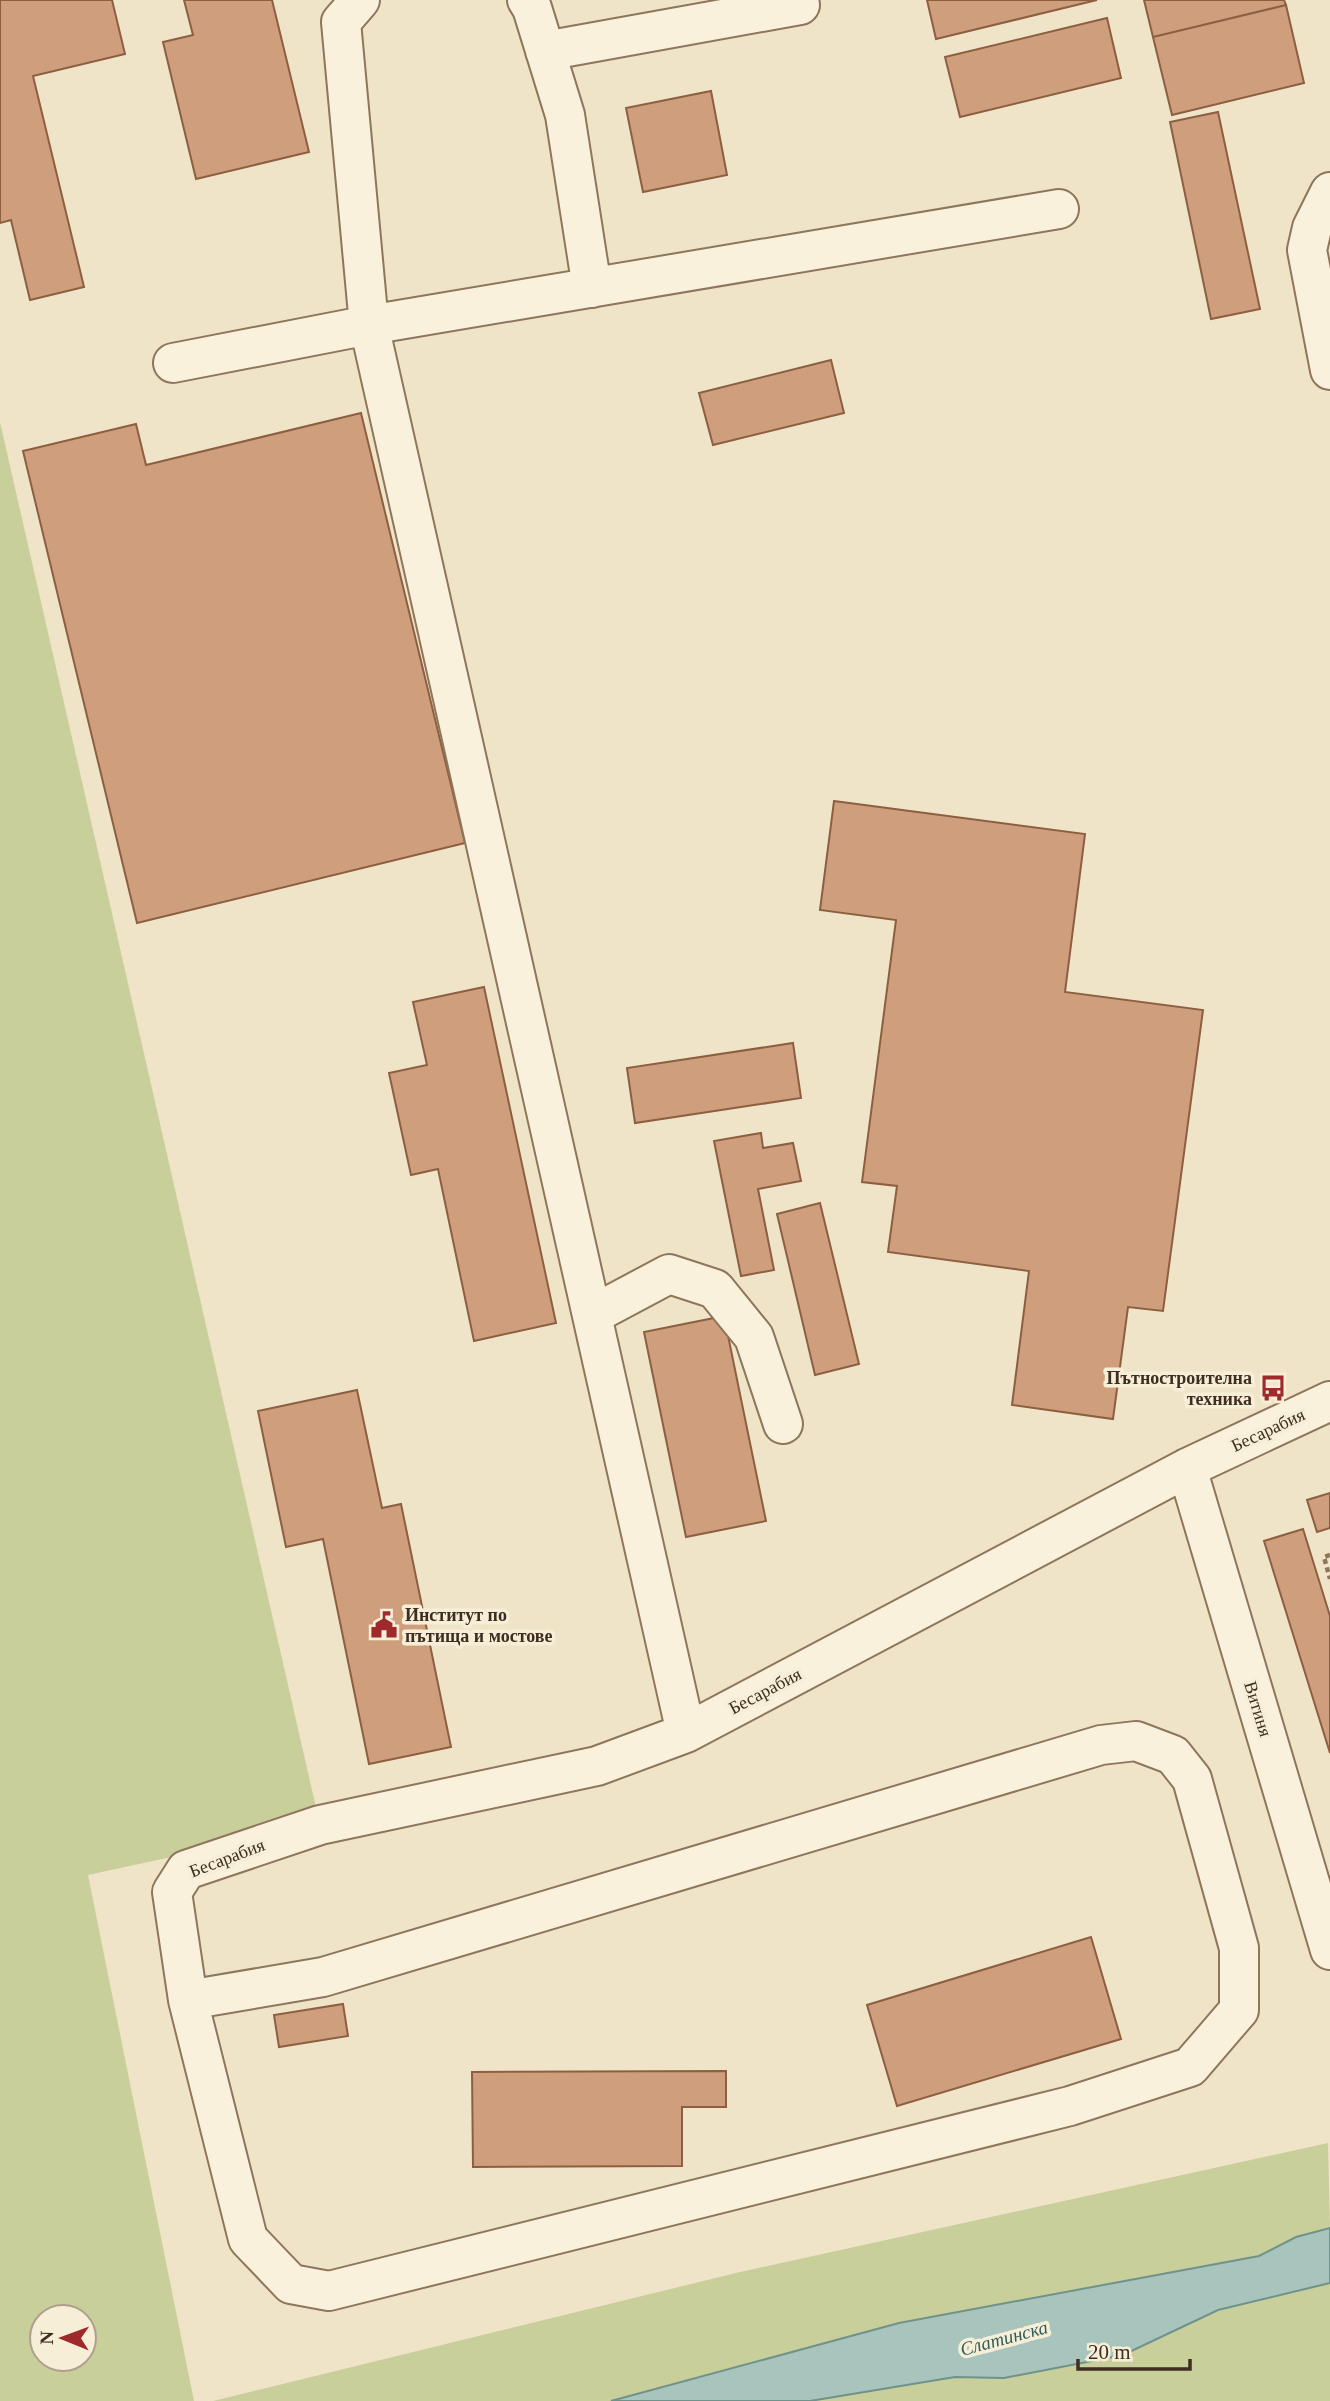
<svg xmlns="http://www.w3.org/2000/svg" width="1330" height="2401" viewBox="0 0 1330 2401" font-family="'Times New Roman',serif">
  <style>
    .green { fill: #c9cf9b; fill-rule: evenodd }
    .water { fill: #a9c4bc; stroke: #6f938a; stroke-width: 2 }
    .building { fill: #cf9f7d; stroke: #8d5f41; stroke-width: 2 }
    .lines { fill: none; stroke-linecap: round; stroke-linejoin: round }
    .minor-casing { stroke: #8d765c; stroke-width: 42 }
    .path { stroke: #8d765c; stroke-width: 4.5; stroke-dasharray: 5 3.5; stroke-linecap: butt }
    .minor { stroke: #faf1dc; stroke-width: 38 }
    .labels { text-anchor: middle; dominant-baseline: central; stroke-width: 7; stroke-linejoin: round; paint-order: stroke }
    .poi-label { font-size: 18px; font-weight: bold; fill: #3d2e20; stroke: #f7eed8; text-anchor: end }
    .street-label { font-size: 18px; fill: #3d2e20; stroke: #f7eed8 }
    .water-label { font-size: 19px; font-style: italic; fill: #2f5d5a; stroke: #f7eed8 }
  </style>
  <rect width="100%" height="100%" fill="#f0e4c8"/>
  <path class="green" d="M0,422l320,1403 -232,50 106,526h-194zM42,2317h42v42h-42z
    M1328,2143l2,85 -34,9 -37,19 -360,67 -288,78h-398l527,-129z
    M1330,2283v118h-520l145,-24 49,1 119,-23 95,-45z"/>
  <path class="water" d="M1330,2228v55l-112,27 -95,45 -119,23 -49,-1 -145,24h-199l288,-78 360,-67 37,-19z"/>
  <path class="building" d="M0,0h112l13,54 -92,22 51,211 -54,13 -19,-80 -11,3z
    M184,0h88l37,152 -113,27 -33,-137 30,-7z
    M927,0h170l-161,39z
    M1144,0h140l2,5 -133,32z
    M1286,5l18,78 -132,32 -19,-78z
    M1107,18l14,60 -161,39 -15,-60z
    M711,91l16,84 -84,17 -17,-84z
    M1218,112l42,197 -49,10 -41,-197z
    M831,360l13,53 -131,32 -14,-52z
    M361,413l104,430 -328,80 -114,-472 113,-27 10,41z
    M834,801l251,33 -20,158 138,18 -40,301 -35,-4 -15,112 -101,-14 17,-134 -141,-19 9,-66 -35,-4 34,-262 -76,-10z
    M484,987l72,336 -82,18 -36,-172 -27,6 -22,-102 38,-8 -14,-63z
    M793,1043l8,55 -166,25 -8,-55z
    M761,1133l2,15 30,-5 8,38 -43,8 16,81 -33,6 -27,-135z
    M820,1203l39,161 -44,11 -38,-161z
    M724,1316l42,205 -80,16 -42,-205z
    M357,1390l25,118 19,-4 50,243 -82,17 -46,-225 -37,8 -28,-136z
    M1330,1493v35l-13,4 -10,-32z
    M1303,1529l27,87v137l-66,-212z
    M1091,1937l30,102 -224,67 -30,-101z
    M343,2004l5,32 -69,11 -5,-32z
    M726,2071v36h-44v59l-209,1 -1,-95z"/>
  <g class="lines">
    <g class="minor-casing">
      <path id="minor" d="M360,0l-19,22 28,303 317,1408
        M527,0l5,8 33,107 27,173
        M545,51l255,-46
        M1330,192l-18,36 -5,22 23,120
        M173,363l196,-38 690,-116
        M592,1315l77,-41 46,15 39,48 29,87
        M1187,1468l143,482
        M188,2000l135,-23 778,-232 35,-4 37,14 19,24 47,169v62l-49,57 -120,39 -741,185 -38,-7 -43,-45 -60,-239 -16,-108 14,-22 134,-45 277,-59 89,-33 501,-265 143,-67"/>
    </g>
    <path class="path" d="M1330,1555l-6,2 6,22"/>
    <use href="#minor" class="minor"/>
  </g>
  <defs>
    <g id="bus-bare" transform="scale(2.1)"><path d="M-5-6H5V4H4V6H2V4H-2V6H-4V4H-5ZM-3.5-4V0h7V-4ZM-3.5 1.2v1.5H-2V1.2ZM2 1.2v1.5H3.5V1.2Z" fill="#9e2a2b" stroke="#f7eed8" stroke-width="2.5" paint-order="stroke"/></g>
    <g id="civic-bare" transform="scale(2.1)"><path d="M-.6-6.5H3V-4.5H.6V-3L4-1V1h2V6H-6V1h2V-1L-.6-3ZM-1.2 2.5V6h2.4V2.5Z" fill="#9e2a2b" stroke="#f7eed8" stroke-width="2.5" paint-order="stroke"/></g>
  </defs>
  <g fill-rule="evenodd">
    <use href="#bus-bare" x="1273" y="1388"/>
    <use href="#civic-bare" x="384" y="1625"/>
  </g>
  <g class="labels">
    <g class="poi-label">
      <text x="1252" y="1378">Пътностроителна<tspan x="1252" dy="21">техника</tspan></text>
      <text x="405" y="1615" text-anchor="start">Институт по<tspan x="405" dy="21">пътища и мостове</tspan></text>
    </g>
    <g class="street-label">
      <text transform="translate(1268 1430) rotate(-25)">Бесарабия</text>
      <text transform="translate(765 1691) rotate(-28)">Бесарабия</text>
      <text transform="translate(1258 1709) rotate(73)">Витиня</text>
      <text transform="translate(227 1858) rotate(-21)">Бесарабия</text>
    </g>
    <g class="water-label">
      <text transform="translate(1004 2338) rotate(-15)">Слатинска</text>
    </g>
  </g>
  <g transform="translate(63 2338) rotate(271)"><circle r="33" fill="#f7eed8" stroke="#ada18e" stroke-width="2"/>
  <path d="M0-5L12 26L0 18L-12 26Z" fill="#9e2a2b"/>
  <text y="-10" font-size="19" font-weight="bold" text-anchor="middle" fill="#3d2e20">N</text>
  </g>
  <path d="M1078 2359v10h112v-10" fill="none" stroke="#3d2e20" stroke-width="3.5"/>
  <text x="1088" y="2359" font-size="21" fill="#3d2e20" stroke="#f7eed8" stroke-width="5" paint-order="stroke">20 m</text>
</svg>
